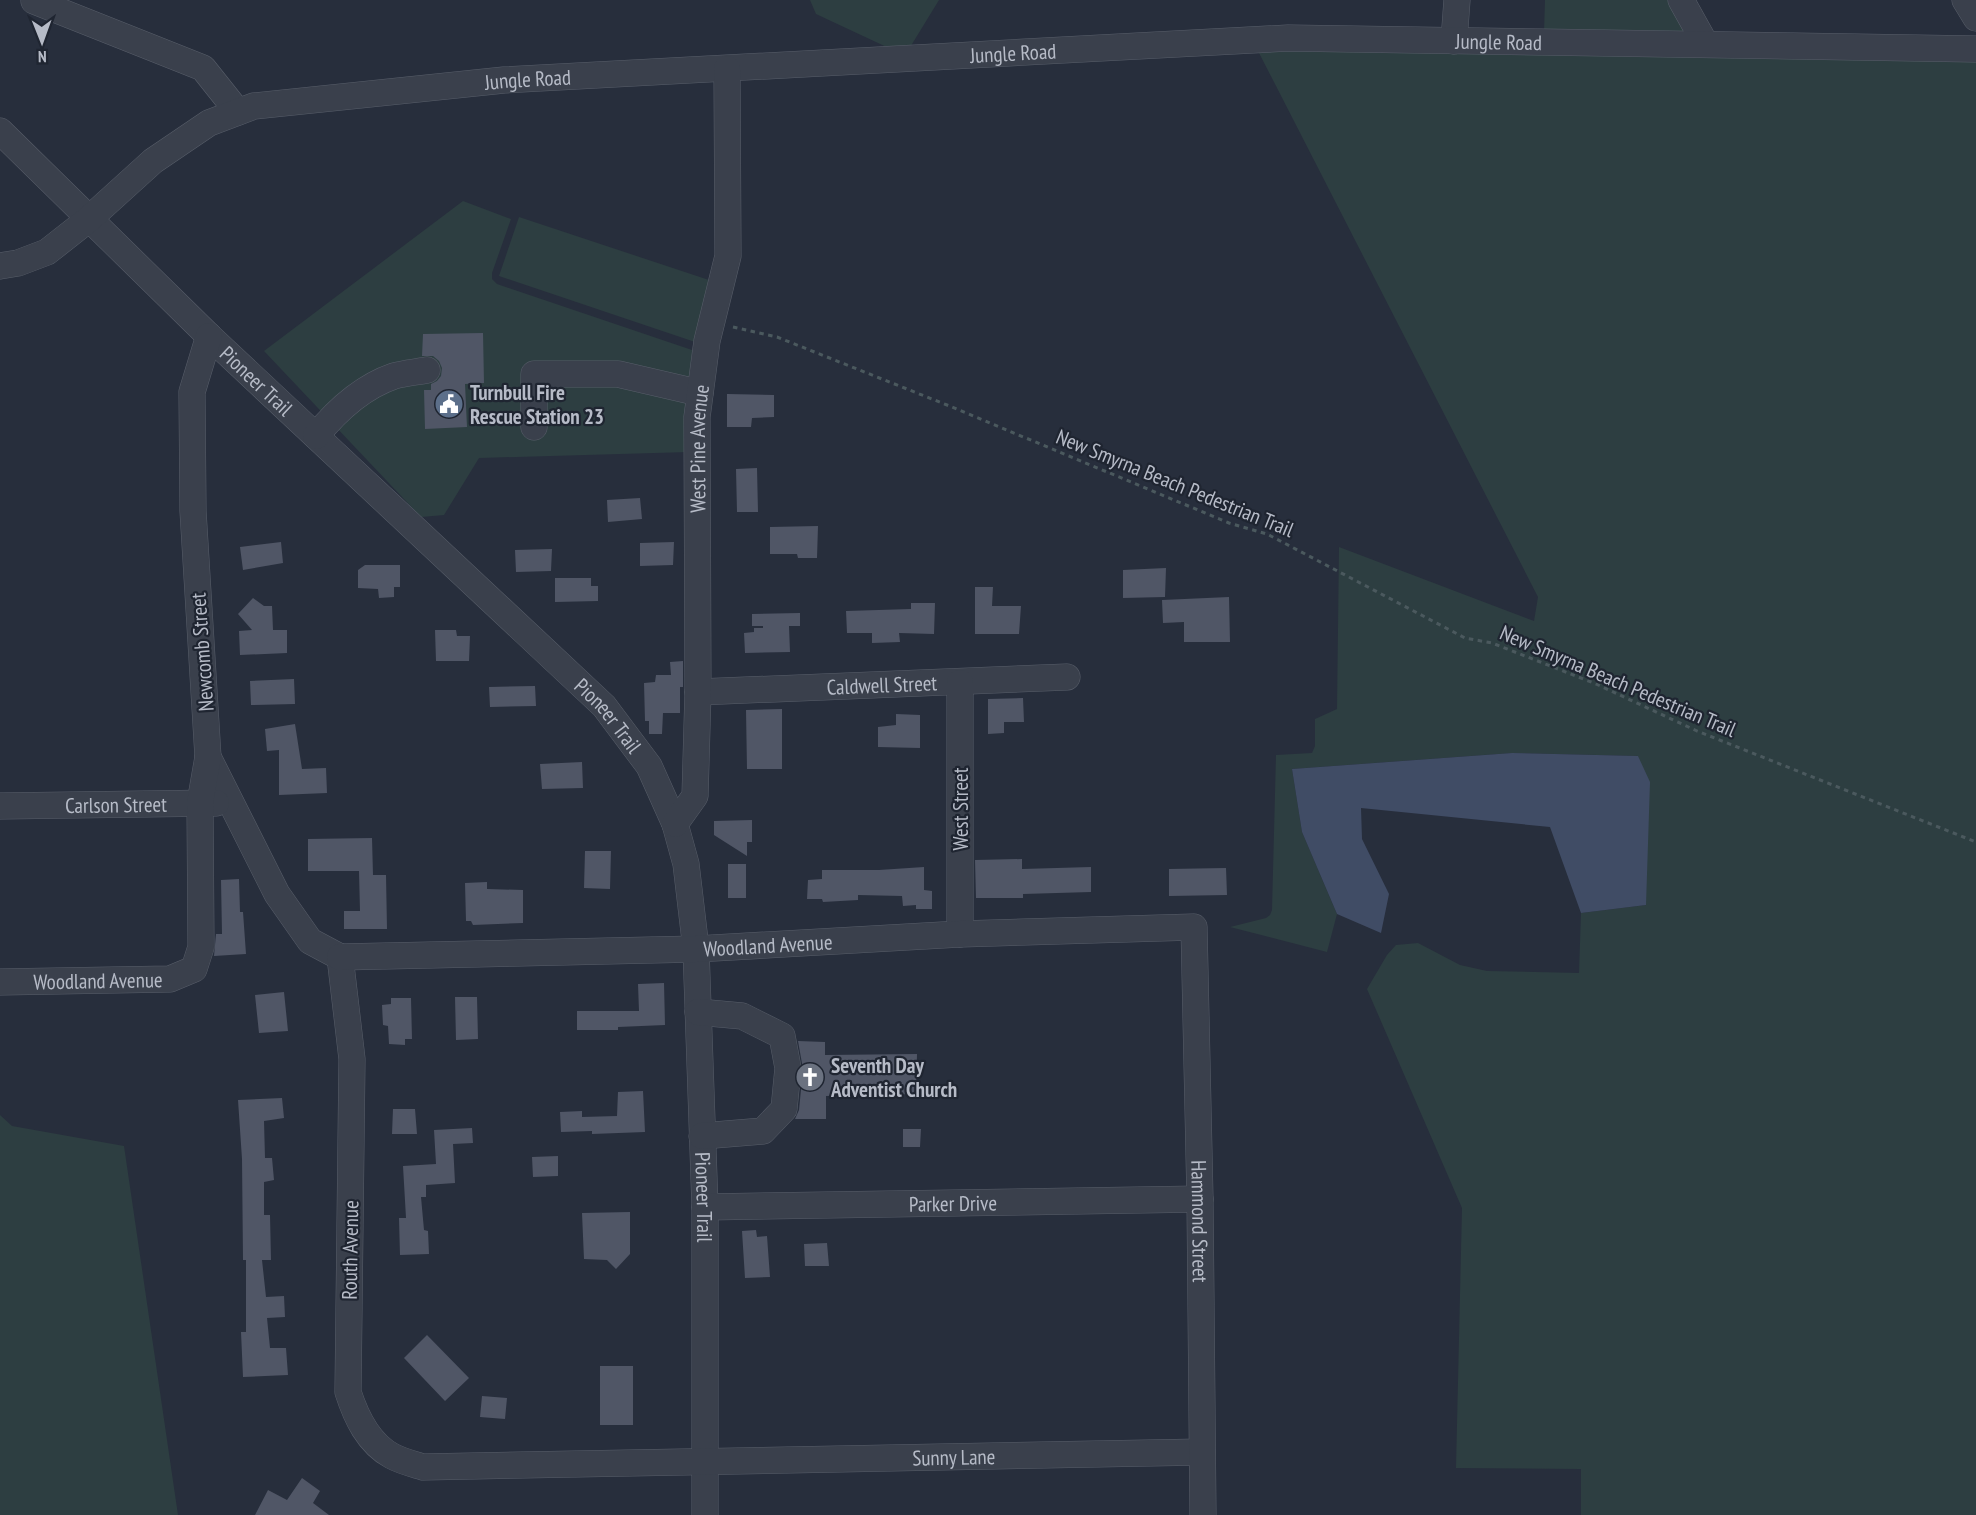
<svg xmlns="http://www.w3.org/2000/svg" width="1976" height="1515" viewBox="0 0 1976 1515" font-family="'PT Sans Narrow',sans-serif">
  <style>
    .green { fill: #2d3e41 }
    .water { fill: #404c65 }
    .building { fill: #505666 }
    .lines { fill: none; stroke-linecap: round; stroke-linejoin: round }
    .minor-casing { stroke: #585e6a; stroke-width: 27 }
    .path { stroke: #4b595e; stroke-width: 3; stroke-dasharray: 4.5 4.5; stroke-linecap: butt }
    .minor { stroke: #3a404c; stroke-width: 26 }
    .labels { text-anchor: middle; dominant-baseline: central; stroke-width: 4.5; stroke-linejoin: round; paint-order: stroke }
    .street-label { font-size: 21px; fill: #b6bbc7; stroke: #1f2531 }
    .poi-label { font-size: 21px; font-weight: bold; fill: #b6bbc7; stroke: #1f2531; text-anchor: start }
  </style>
  <rect width="100%" height="100%" fill="#272e3c"/>
  <path class="green" d="M810,0h129l-30,49 -16,1 -77,-36z
    M1545,0h126l18,34 -145,-2z
    M1257,49l719,10v1456h-395v-46l-125,-1 6,-260 -95,-219 20,-34 9,-10 22,-2 42,22 27,6 92,2 2,-60 65,-8 -8,-149 -126,-3 -220,16 10,63 35,82 -10,38 -97,-25 36,-9 4,-3 2,-5 4,-155 36,-2 3,-7v-27l22,-10 2,-162 195,74 4,-24z
    M463,201l48,18 -19,54v6l5,5 195,66 6,-1 -9,103 -210,6 -35,57 -23,2 -157,-166z
    M519,217l196,65 -20,60 -196,-66z
    M0,1115l12,11 112,20 54,369h-178z"/>
  <path class="water" d="M1512,753l126,3 12,26 -4,123 -65,8 -31,-86 -189,-19 1,31 27,55 -8,39 -44,-19 -35,-82 -10,-63z"/>
  <path class="building" d="M483,333l1,50 -19,1 2,43 -42,2 -1,-39h7v-6l6,-3 4,-5 1,-8 -3,-7 -6,-5h-11l1,-22z
    M727,394l47,1v22l-22,1 -1,9h-24z
    M757,468l1,44h-21l-1,-43z
    M640,498l2,21 -34,3 -1,-22z
    M818,526l-1,32h-19l-1,-4h-27v-27z
    M281,542l2,21 -40,7 -3,-23z
    M674,542l-1,23 -33,1v-23z
    M552,549l-1,22 -35,1 -1,-22z
    M365,565h35v22h-6v10l-15,1 -1,-9 -20,-1v-18z
    M1166,568l-1,29 -42,1v-28z
    M555,578h36v8h7v15l-43,1z
    M975,587h18l-1,19h29l-2,28h-44z
    M1229,597l1,45h-46v-20l-21,1 -1,-23z
    M253,598l11,8h8l1,24h14v23l-47,2 -1,-24 13,-1 -14,-16z
    M911,603h24l-1,31 -35,-1 1,9 -28,1v-10h-25l-1,-22 65,-2z
    M800,613v13h-11l1,26 -45,1 -1,-20 10,-1v-4h9v-2h-11v-12z
    M435,630h21l1,6h13l-1,25h-33z
    M683,661v26h-3v26h-17l-1,21h-13v-13h-4l-1,-38 11,-1 1,-7h15l-1,-13z
    M294,679l1,25 -44,1 -1,-24z
    M535,686l1,20 -46,1 -1,-20z
    M1023,698l1,24h-20v11l-16,1v-35z
    M782,709v60h-35l-1,-59z
    M896,714l24,1v33l-42,-1v-20l18,-2z
    M295,724l7,45 24,-1 1,25 -48,2v-45l-12,1 -2,-22z
    M582,762l1,26 -41,1 -2,-25z
    M752,820v22h-5v14l-33,-21v-14z
    M372,838l1,37h13l1,54h-43v-18h16l-1,-40h-51v-32z
    M585,851h26l-1,38 -26,-1z
    M1022,859v10l69,-2v25l-68,2v4h-47l-1,-38z
    M728,864h18v34h-18z
    M924,867v23l8,1v18h-16v-4l-13,1 -1,-10 -44,-1v5l-35,2 -1,-3h-15l1,-19 14,-1v-9h57z
    M1226,868l1,27 -58,1v-27z
    M239,879l1,33h3l3,42 -32,2 2,-22h6l-1,-54z
    M487,882v7l36,1v33l-50,2 -2,-4h-5l-1,-38z
    M664,983l1,42 -47,2v3h-41v-19h62l-1,-27z
    M284,992l4,39 -29,2 -4,-38z
    M455,997h22l1,42 -22,1z
    M391,998h20l1,41h-7v6l-16,-1 -1,-18 -5,-1 -1,-20 9,-1z
    M798,1041l27,1v13l92,-1 -1,40 -90,2v23h-31l4,-9 4,-41z
    M643,1091l2,41 -53,2v-3l-31,1 -1,-20 22,-1v6l35,-1 1,-24z
    M282,1098l2,20 -20,3 1,37h7l2,22 -10,2v33h6l1,45h-9l4,37 18,-1 1,21 -18,1 3,30h16l2,27 -45,2 -2,-45h5v-72h-3l-1,-101 -4,-59z
    M393,1109h22l2,25h-25z
    M472,1128l1,15 -20,1 2,39 -29,2v12h-5l3,33 4,1 1,23 -29,1 -1,-37h7l-3,-52 33,-2 -2,-34z
    M903,1129h18l-1,18h-17z
    M558,1156v20l-25,1 -1,-20z
    M630,1212v42l-14,15 -9,-9 -23,-1 -2,-46z
    M756,1230l1,7 10,-1 3,41 -25,1 -3,-47z
    M827,1243l2,23h-24l-1,-22z
    M427,1335l42,43 -24,23 -41,-43z
    M600,1366h33v59h-33z
    M482,1396l25,2 -2,21 -25,-2z
    M302,1478l18,13 -7,12 16,12h-74l13,-25 19,10z"/>
  <g class="lines">
    <g class="minor-casing">
      <g id="minor">
        <path d="M1681,0l24,43"/>
        <path d="M1965,0l11,18"/>
        <path d="M34,1l169,67 35,44"/>
        <path d="M1454,41l3,-41"/>
        <path id="s1" d="M0,131l209,205 395,370 45,60 26,58 11,40 10,85 9,258v308"/>
        <path id="s2" d="M0,266l18,-3 29,-11 42,-33 64,-58 56,-38 45,-17 250,-26 784,-42 688,11"/>
        <path d="M534,427v-53h84l82,19"/>
        <path d="M316,436c21,-26 46,-49 78,-60 11,-3 23,-4 33,-6"/>
        <path id="s3" d="M698,692l369,-15"/>
        <path id="s4" d="M208,757l69,137 33,47 30,16 12,102 -4,333c8,25 20,51 44,64 9,5 21,8 31,11l779,-15"/>
        <path id="s5" d="M0,806l216,-3"/>
        <path id="s6" d="M675,824l20,-28 3,-104 -1,-275 10,-76 21,-85 -1,-187"/>
        <path d="M960,934v-251"/>
        <path id="s7" d="M340,957l356,-8 264,-15 234,-7 6,272 3,316"/>
        <path id="s8" d="M0,982l170,-3 24,-10 7,-22 -1,-144 8,-46 -15,-246 -1,-119 17,-56"/>
        <path d="M698,1012l44,4 40,20 6,32 -4,41 -21,22 -61,5"/>
        <path id="s9" d="M705,1207l495,-8"/>
      </g>
    </g>
    <path class="path" d="M733,327l44,10 170,68 282,118 38,11 198,104 27,5 104,41 101,47 279,111"/>
    <use href="#minor" class="minor"/>
  </g>
  <defs>
    <g id="civic-disc" transform="scale(1.5)"><circle r="9.5" fill="#5c6f8a" stroke="#1f2531"/><path d="M-.6-6.5H3V-4.5H.6V-3L4-1V1h2V6H-6V1h2V-1L-.6-3ZM-1.2 2.5V6h2.4V2.5Z" fill="#fff"/></g>
    <g id="church-disc" transform="scale(1.5)"><circle r="9.5" fill="#6b7280" stroke="#1f2531"/><path d="M-1.2-6h2.4v3.5h3.3v2.4h-3.3V6h-2.4V-.1h-3.3v-2.4h3.3Z" fill="#fff"/></g>
  </defs>
  <g fill-rule="evenodd">
    <use href="#civic-disc" x="449" y="404"/>
    <use href="#church-disc" x="810" y="1077"/>
  </g>
  <g class="labels">
    <g class="street-label">
      <text stroke="none"><textPath href="#s2" startOffset="1552">Jungle Road</textPath></text>
      <text stroke="none"><textPath href="#s2" startOffset="1066">Jungle Road</textPath></text>
      <text stroke="none"><textPath href="#s2" startOffset="580">Jungle Road</textPath></text>
      <text stroke="none"><textPath href="#s1" startOffset="358">Pioneer Trail</textPath></text>
      <text stroke="none"><textPath href="#s6" startOffset="382">West Pine Avenue</textPath></text>
      <text transform="translate(1175 483) rotate(22)">New Smyrna Beach Pedestrian Trail</text>
      <text transform="translate(202 652) rotate(-94)">Newcomb Street</text>
      <text transform="translate(1618 681) rotate(23)">New Smyrna Beach Pedestrian Trail</text>
      <text stroke="none"><textPath href="#s3" startOffset="184">Caldwell Street</textPath></text>
      <text stroke="none"><textPath href="#s1" startOffset="844">Pioneer Trail</textPath></text>
      <text stroke="none"><textPath href="#s5" startOffset="116">Carlson Street</textPath></text>
      <text transform="translate(960 809) rotate(-90)">West Street</text>
      <text stroke="none"><textPath href="#s7" startOffset="428">Woodland Avenue</textPath></text>
      <text stroke="none"><textPath href="#s8" startOffset="98">Woodland Avenue</textPath></text>
      <text stroke="none"><textPath href="#s1" startOffset="1348">Pioneer Trail</textPath></text>
      <text stroke="none"><textPath href="#s9" startOffset="248">Parker Drive</textPath></text>
      <text stroke="none"><textPath href="#s7" startOffset="1149">Hammond Street</textPath></text>
      <text transform="translate(350 1250) rotate(-89)">Routh Avenue</text>
      <text stroke="none"><textPath href="#s4" startOffset="1324">Sunny Lane</textPath></text>
    </g>
    <g class="poi-label">
      <text x="470" y="392">Turnbull Fire<tspan x="470" dy="24">Rescue Station 23</tspan></text>
      <text x="831" y="1065">Seventh Day<tspan x="831" dy="24">Adventist Church</tspan></text>
    </g>
  </g>
  <g transform="translate(42 42) rotate(179)" stroke="#1f2531" stroke-width="4.5" paint-order="stroke">
  <path d="M0-4.5L10 22L0 15L-10 22Z" fill="#b6bbc7"/>
  <text y="-9" font-size="16" font-weight="bold" text-anchor="middle" fill="#b6bbc7">N</text>
  </g>
</svg>
